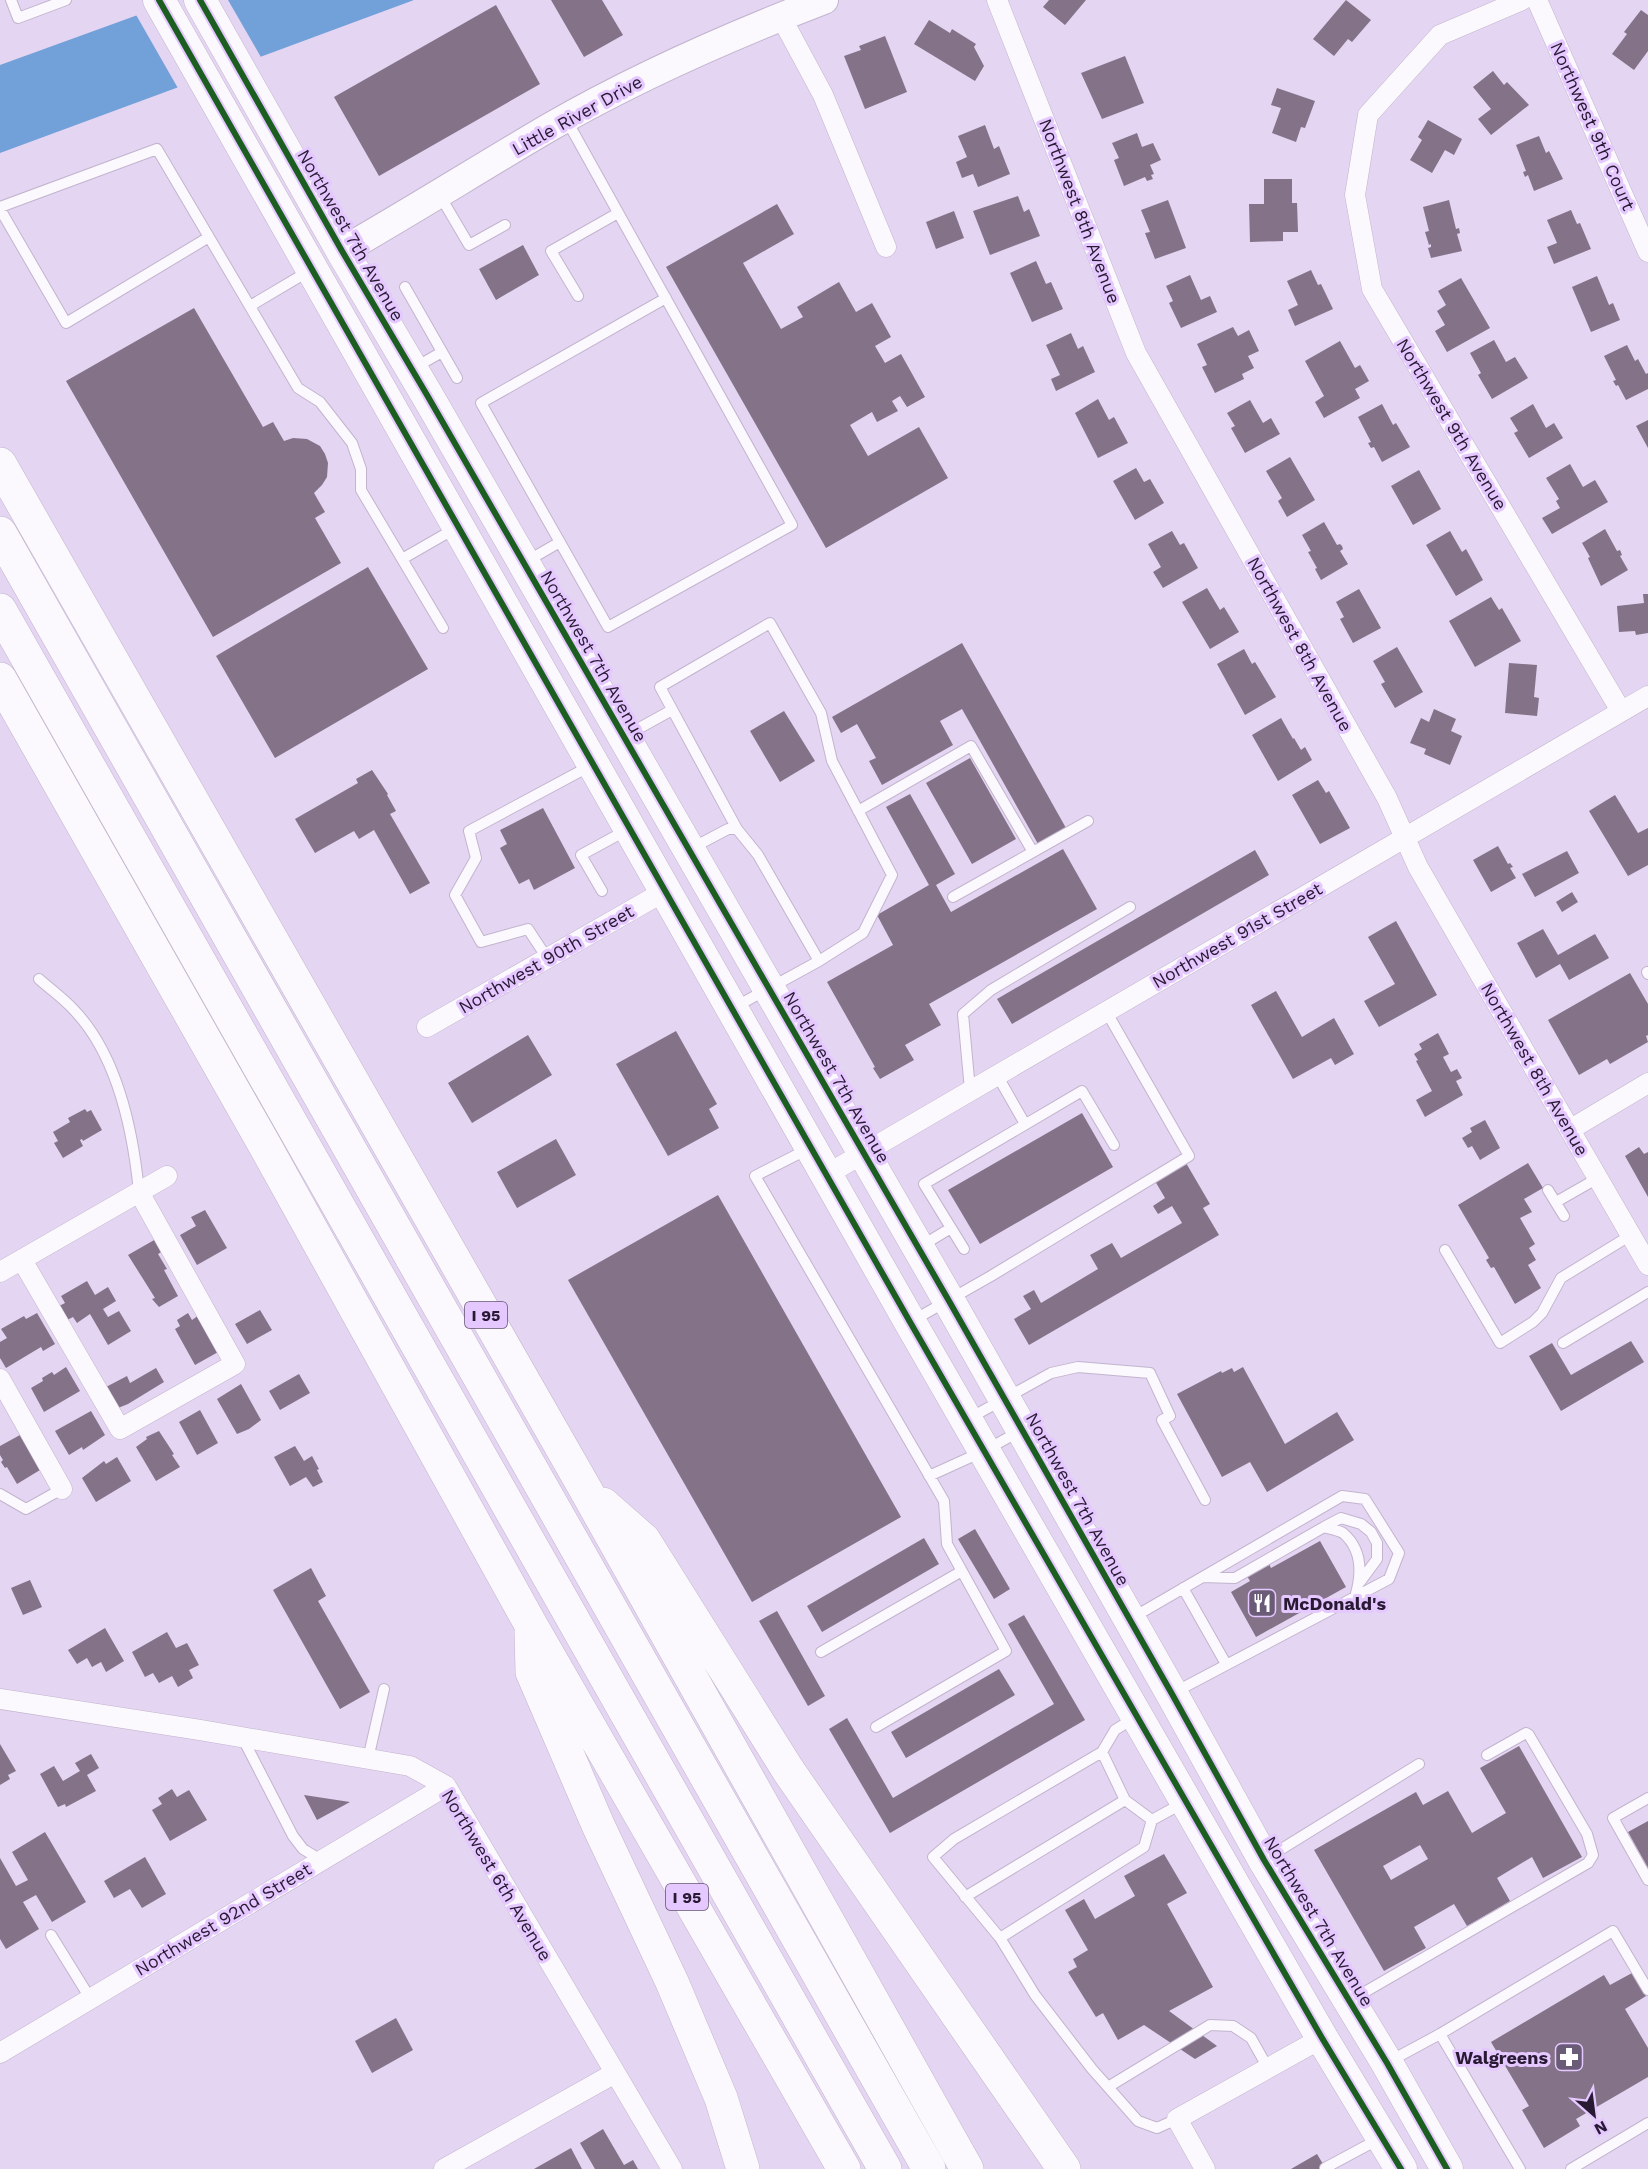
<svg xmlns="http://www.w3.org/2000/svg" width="1648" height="2169" viewBox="0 0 1648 2169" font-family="'Work Sans',sans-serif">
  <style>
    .water { fill: #72a0d8 }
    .pier { fill: #e4d5f2 }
    .building { fill: #837288; fill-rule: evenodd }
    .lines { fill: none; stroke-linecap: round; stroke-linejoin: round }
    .lane-casing { stroke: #c2b4ce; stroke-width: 12 }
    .street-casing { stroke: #c2b4ce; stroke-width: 21 }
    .secondary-casing { stroke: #c2b4ce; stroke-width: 30 }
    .primary-casing { stroke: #c2b4ce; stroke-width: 33 }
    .highway-casing { stroke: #c2b4ce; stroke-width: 34 }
    .lane { stroke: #fbf9fd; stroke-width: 10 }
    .street { stroke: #fbf9fd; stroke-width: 20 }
    .secondary { stroke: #fbf9fd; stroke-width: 28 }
    .primary { stroke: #fbf9fd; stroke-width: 32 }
    .highway { stroke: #fbf9fd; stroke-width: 33 }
    .cycleway-casing { stroke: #e5c8ff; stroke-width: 10 }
    .cycleway { stroke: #1b5e20; stroke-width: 6 }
    .labels { text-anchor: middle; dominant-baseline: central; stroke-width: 6; stroke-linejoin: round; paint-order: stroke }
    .shield { fill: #e5c8ff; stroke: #614e71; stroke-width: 1.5 }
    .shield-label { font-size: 16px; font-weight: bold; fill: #291a34 }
    .street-label { font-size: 18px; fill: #291a34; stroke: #e5c8ff }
    .poi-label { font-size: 18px; font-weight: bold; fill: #291a34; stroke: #e5c8ff; text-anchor: start }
  </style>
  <rect width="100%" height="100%" fill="#e4d5f2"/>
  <path class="water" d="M179,0h235l-414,153v-88z"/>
  <path class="pier" d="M171,0h57l34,59 -83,31 -44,-77z"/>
  <path class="building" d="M551,0h51l21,35 -39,22z
    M1049,0h37l-21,25 -22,-18z
    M1346,0l25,20 -19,22 -4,-3 -14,17 -21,-17z
    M496,5l44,79 -161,92 -45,-79z
    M1641,10l7,5v36l-14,19 -22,-16 15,-20 -3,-2z
    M929,20l21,13 2,-4 24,15 -2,3 10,19 -9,15 -61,-37z
    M885,36l22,56 -42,17 -21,-53 17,-6 -2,-4z
    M1125,56l19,47 -42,16 -21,-46z
    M1493,71l11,14 3,-3 22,23 -38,30 -13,-16 13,-10 -18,-22z
    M1277,88l38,13 -10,27 -4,-1 -5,15 -24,-9 9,-25 -10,-3z
    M1428,120l34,19 -8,16 -9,-5 -13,23 -22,-13 12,-20 -4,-3z
    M985,125l9,24 5,-3 11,28 -32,13 -5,-13 -11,4 -6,-16 11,-5 -9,-21z
    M1137,133l5,14 11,-4 8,17 -11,5 4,9 -3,1 2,4 -6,2 -2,-4 -21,9 -10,-26 5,-2 -7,-15z
    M1539,136l7,17 3,-2 14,28 -29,12 -6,-16 -3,2 -2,-5 3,-1 -10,-26z
    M1264,179h28v24h5l1,29h-15v9l-33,1 -1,-38h15z
    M1018,196l6,16 5,-3 11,27 -50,19 -17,-44z
    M1168,200l18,48 -31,11 -10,-26 5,-1 -9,-22z
    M1449,200l7,29 3,-1 1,5 -3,1 5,17 -31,7 -3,-10 3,-1v-3l-2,1 -4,-13 4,-1 -6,-24z
    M777,204l17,30 -51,29 38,66 22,-12 -6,-10 42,-25 17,30 16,-9 19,34 -16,9 10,17 16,-9 24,43 -18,10 -7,-11 -8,5 6,10 -21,11 -5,-10 -22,13 18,31 51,-29 29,51 -122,70 -160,-281z
    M1571,210l6,14 3,-1 11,26 -37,15 -7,-17 10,-4 -10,-23z
    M954,211l10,27 -28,11 -10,-27z
    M523,245l16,30 -43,25 -17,-31z
    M1036,261l10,23 5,-2 12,27 -31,13 -22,-49z
    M1311,270l7,15 3,-1 12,25 -38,17 -7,-16 10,-5 -11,-24z
    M1190,275l11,25 9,-4 7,16 -36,16 -12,-25 4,-2 -7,-15z
    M1597,276l12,29 4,-2 7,17 -29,12 -19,-45z
    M1461,278l29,50 -43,24 -12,-21 10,-6 -8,-14 9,-6 -8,-14z
    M194,308l69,119 10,-5 11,19 9,-3 14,1 13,7 5,8 3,9 -1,14 -5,8 -8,8 11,19 -10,6 26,45 -128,74 -147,-256z
    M1233,327l5,9 11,-6 10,21 -11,5 6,12 -12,6 2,5 -29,14 -13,-26 5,-2 -10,-21z
    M1071,333l7,16 5,-3 12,26 -39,19 -5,-12 9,-4 -14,-30z
    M1494,340l12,22 9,-5 13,21 -36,21 -14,-24 3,-2 -11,-20z
    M1340,341l15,27 5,-3 9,16 -14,8 5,9 -36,20 -9,-16 9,-6 -19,-35z
    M1627,345l8,16 3,-2 8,15 2,-1v16l-22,11 -8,-15 -2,1 -3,-5 3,-1 -12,-24z
    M1098,399l11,21 5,-3 14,26 -30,15 -23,-45z
    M1250,400l13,23 8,-5 9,16 -35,19 -14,-25 4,-2 -8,-13z
    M1382,404l11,21 3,-2 14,24 -28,15 -8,-15 -3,1 -3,-5 3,-1 -13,-25z
    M1533,404l13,24 8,-5 9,15 -34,20 -15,-25 4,-2 -8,-13z
    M1648,420v28l-12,-22z
    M1290,457l25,43 -28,17 -9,-16 4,-3 -16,-27z
    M1570,464l13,23 12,-7 13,22 -56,32 -10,-16 18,-10 -4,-7 3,-2 -13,-21z
    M1136,468l8,14 6,-3 14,24 -29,17 -22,-39z
    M1419,470l22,39 -28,16 -22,-39z
    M1324,522l13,23 3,-1 2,2 1,3 -3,2 8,13 -27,16 -6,-11 2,-1 -9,-16 3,-1 -9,-16z
    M1605,529l12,22 3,-1 2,5 -2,1 8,14 -27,16 -13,-28 2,-1 -8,-14z
    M1172,531l8,14 4,-2 14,25 -35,20 -10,-16 8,-5 -13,-23z
    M1450,531l12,21 4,-3 17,31 -27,16 -30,-51z
    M368,567l60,102 -153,89 -59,-102z
    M1207,588l13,22 4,-3 15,25 -29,17 -28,-47z
    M1359,589l22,39 -28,15 -13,-24 4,-2 -8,-15z
    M1643,594h5v39l-12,2 -1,-4 -16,1 -2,-26 27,-3z
    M1491,597l8,13 3,-2 19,33 -46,26 -26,-46z
    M962,643l104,185 -28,16 -76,-135 -22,12 13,24 -71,40 -13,-24 7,-3 -19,-34 -16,9 -9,-16z
    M1397,647l26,45 -28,16 -14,-24 4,-2 -12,-21z
    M1244,649l8,15 3,-2 21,35 -31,18 -28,-51z
    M1509,663l28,2 -3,32 5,1 -2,18 -32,-3z
    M1434,709l22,10 -5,12 11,5 -12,29 -26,-11 2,-5 -16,-6 11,-25 8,4z
    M784,711l31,50 -35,21 -30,-51z
    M1281,718l12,21 1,-1 7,12 4,-3 7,13 -34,21 -26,-46z
    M970,758l46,81 -44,25 -46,-81z
    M372,770l16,24 -1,1 9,16 -6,3 40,69 -20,11 -36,-64 -15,9 -5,-8 -39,22 -20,-34 63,-36 -2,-4z
    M1318,780l8,13 3,-2 21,37 -30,16 -28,-49z
    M910,794l45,80 -19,11 15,27 112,-63 34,60 -168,95 12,21 -36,20 9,15 -34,19 -7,-11 2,-1 -48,-85 66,-37 -16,-30 52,-30 -43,-78z
    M1615,795l23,38 10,-5v37l-20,11 -39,-65z
    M543,808l32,60 -41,22 -5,-11 -10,5 -19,-36 7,-4 -7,-14z
    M1498,846l10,18 2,-1 3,4 -3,1 6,10 -25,14 -18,-32z
    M1255,850l14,25 -257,149 -15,-25z
    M1567,851l12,22 -44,24 -13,-23z
    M1572,892l6,10 -16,10 -6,-10z
    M1396,921l41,74 -58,32 -15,-26 31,-17 -27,-47z
    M1543,929l15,26 37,-21 14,24 -40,22 -9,-16 -24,14 -19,-35z
    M1630,973l18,31v31l-2,1 2,6 -38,22 -3,-5 -28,16 -31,-55z
    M1276,991l26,46 32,-19 20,36 -19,11 -4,-7 -38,21 -42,-74z
    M676,1031l41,73 -8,5 10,19 -51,28 -52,-92z
    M1438,1033l11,21 -6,3 8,15 6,-3 5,9 -6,3 7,14 -38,22 -9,-17 16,-9 -16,-30 2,-1 -4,-6 8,-5 -3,-5z
    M528,1035l24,40 -80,48 -24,-40z
    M85,1109l2,3 4,-2 11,20 -19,11 -1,-2 -2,1 3,6 -20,12 -9,-15 4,-2 -5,-9 17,-10 -2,-4z
    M1082,1113l31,54 -133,77 -32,-54z
    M1485,1120l15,28 -20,12 -8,-14 -4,2 -6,-10 10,-6 -2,-4z
    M556,1139l20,36 -59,33 -20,-36z
    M1639,1147l5,7 4,-2v45l-23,-41z
    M1186,1163l24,41 -7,4 16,27 -190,110 -15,-26 17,-10 -8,-13 11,-6 7,13 57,-34 -8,-14 22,-12 9,15 61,-35 -10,-17 -14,8 -5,-8 12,-8 -10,-17z
    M1528,1163l15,25 -19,11 8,13 -12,6 15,26 -6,4 7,12 -8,5 13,23 -26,16 -21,-37 -3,1 -5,-8 3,-2 -31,-53z
    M718,1195l183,322 -149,85 -184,-322z
    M205,1210l22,38 -30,17 -17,-30 16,-9 -5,-9z
    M156,1239l7,12 -5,3 9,15 -3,1 14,26 -19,11 -7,-8 3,-1 -27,-43z
    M87,1281l8,14 13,-8 8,14 -13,8 5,8 11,-6 12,20 -23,14 -18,-31 -13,9 -4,-6 -6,3 -8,-14 6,-3 -4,-7z
    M260,1310l12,20 -25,14 -12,-20z
    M37,1313l18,31 -12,7 -2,-4 -35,21 -6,-10v-16l7,-4 -6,-9 23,-13 2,3z
    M188,1313l4,7 7,-5 21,36 -25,14 -20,-36 5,-3 -3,-6z
    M1631,1341l13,21 -83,49 -32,-55 23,-13 19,32z
    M66,1367l14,24 -36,21 -13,-24 12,-7 -1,-3 10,-6 2,3z
    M1243,1367l42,77 52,-32 17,28 -87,52 -17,-30 -28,15 -45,-83 44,-23 1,2 10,-5 2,4z
    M156,1368l8,14 -36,22 -10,4 -12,-21 21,-11 3,7z
    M299,1374l11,19 -30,17 -11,-19z
    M241,1384l20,36 -12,9 -12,5 -20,-35z
    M200,1410l18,33 -21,12 -18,-33z
    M91,1411l14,24 -22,15 -1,-3 -13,8 -14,-24z
    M159,1431l15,23 -2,1 8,12 -24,14 -20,-34 11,-8 -1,-2z
    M20,1435l20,35 -23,14 -10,-17 -2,1 -4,-6 2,-2 -3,-5v-9z
    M295,1446l9,15 8,-5 7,13 -2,1 6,12 -10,5 -7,-10 -16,9 -16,-29z
    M117,1457l14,24 -35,21 -14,-24 22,-17 2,3z
    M975,1529l35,60 -16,10 -36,-60z
    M924,1538l15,26 -117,68 -15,-26z
    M1320,1541l26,46 -90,50 -25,-45 19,-11 -3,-5 22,-12 2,4z
    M311,1568l15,28 -8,5 52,91 -30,17 -67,-119z
    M30,1580l12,27 -19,8 -12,-27z
    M777,1611l48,85 -17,10 -49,-85z
    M1024,1615l61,105 -195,113 -61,-104 18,-11 46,80 161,-94 -46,-80z
    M105,1628l19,33 -18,11 -5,-10 -9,5 -5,-9 -10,6 -9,-14z
    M167,1632l9,16 11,-5 12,22 -10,5 4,8 -15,9 -6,-11 -13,7 -6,-10 -8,4 -13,-25z
    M999,1669l16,26 -109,63 -15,-26z
    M0,1744l16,27 -8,4 2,4 -10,6z
    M1519,1746l63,111 -39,21 -11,-21 -35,21 13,23 -43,25 -13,-22 -40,23 12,21 -42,23 -70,-121 102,-58 7,13 25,-14 24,42 34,-20 -26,-45zM1420,1845l8,14 -37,21 -8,-14z
    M91,1754l8,14 -12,7 9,16 -30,16 -1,-3 -7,3 -18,-33 14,-8 9,15 17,-10 -5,-8z
    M172,1789l5,8 12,-7 18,30 -37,21 -18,-31 10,-6 -4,-6z
    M304,1795l46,7 -33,18z
    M1648,1821v47l-20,-36z
    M45,1832l41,70 -34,20 -16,-27 -13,7 16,27 -33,20 -6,-10v-81l16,28 12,-6 -16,-28z
    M1164,1854l23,39 -20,11 46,83 -44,24 48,35 -22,13 -51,-34 -26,15 -15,-27 -7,4 -28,-45 9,-5 -4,-8 15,-9 -23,-40 19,-11 11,20 40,-23 -11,-20z
    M145,1857l21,37 -24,14 -12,-19 -16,9 -10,-17z
    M1632,1973l14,23 -21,13 23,39v29l-72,42 4,7 -36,22 -22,-38 7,-4 -38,-64 113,-67 6,10z
    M396,2018l17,32 -41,23 -17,-32z
    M603,2129l21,36 9,-5 5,9h-43l-15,-26z
    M571,2148l11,21h-48z
    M1317,2154l9,15h-35z"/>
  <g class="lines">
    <g class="lane-casing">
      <path id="lane" d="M11,0l7,18 48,-18
        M566,119l226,406 -184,102 -127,-224 185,-105
        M439,194l30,51 36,-20
        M0,207l157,-58 141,239 22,14 32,41 9,26v21l82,138
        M0,209l66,114 143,-86
        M405,287l52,91
        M578,296l-27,-45 67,-38
        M250,306l59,-35
        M414,368l28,-16
        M402,559l54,-31
        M527,561l33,-19
        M625,736l47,-26
        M858,811l113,-65 62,106
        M692,848l36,-19h9l21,26 61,106
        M602,891l-21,-36 46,-25
        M953,897l135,-76
        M547,958l-19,-29 -47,13 -26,-47 21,-37 -7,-27 121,-65
        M1647,972l1,2
        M39,979c11,10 24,19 34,30 44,45 60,122 66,183
        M735,1007l84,-46 44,-28 29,-58 -60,-114 -11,-48 -51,-90 -110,64 77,142
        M997,1075l28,49
        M970,1090l-7,-76 28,-24 139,-83
        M808,1149l-53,27 189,325 3,43 59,107 -130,76
        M1548,1190l16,26
        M1556,1202l42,-24
        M921,1246l30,-18
        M964,1249l-40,-65 158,-93 32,54
        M1445,1250l55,93 33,-21 9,-9 19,-35 70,-43
        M912,1321l79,-45 198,-120 -83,-145
        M1563,1343l85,-51
        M968,1419l83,-46 27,-6 72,6 20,43 -8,4 43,80
        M929,1476l55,-25 36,-20
        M0,1494l26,15 36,-20
        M1324,1527l17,-9 20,6 10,8 6,11v16l-17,23
        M1203,1577l32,1 89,-51c6,2 14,3 19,6 20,17 19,41 12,64
        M1183,1588l43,76
        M1132,1618l210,-122 23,3 34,54 -10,26 -214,113
        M821,1652l141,-81
        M1134,1718l-19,12 -13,22 -148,87 -21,18 67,81 35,57 57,74 46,52 19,7 20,-9
        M242,1737l51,99 10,13 18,11
        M1102,1752l23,48 27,20
        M368,1759l16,-70
        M1648,1798l-35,20 35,62
        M1267,1858l152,-94
        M965,1897l160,-97
        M51,1935l39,63
        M1000,1938l144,-91 8,-27 31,-17
        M1351,2000l237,-137 5,-8 -6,-21 -58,-99 -3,-2 -39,22
        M1440,2034l80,135
        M1390,2061l50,-27 173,-103 35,59
        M1108,2087l102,-62 23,1 18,12 17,30
        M1325,2168l54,-29
        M1571,2169l77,-46"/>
    </g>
    <g class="street-casing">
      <path id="street" d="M997,0l139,353 251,445 31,69 230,398
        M1522,0l-82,35 -72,80 -13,80 17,94 249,422
        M1537,0l111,252
        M781,17l42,78 63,152
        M427,1027l238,-136
        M1571,1129l77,-46
        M826,1175l822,-479
        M22,1260l98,169 115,-65 -96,-172
        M0,1272l167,-96
        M0,1379l62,110
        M0,1699l200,31 210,36 36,20 226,383
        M0,2053l446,-267
        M444,2169l171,-96
        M1205,2169l-28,-50 145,-81"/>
    </g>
    <g class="secondary-casing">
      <path id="secondary" d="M342,251c70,-40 138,-83 208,-124 87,-50 180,-91 274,-127"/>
    </g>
    <g class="primary-casing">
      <path id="primary" d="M159,0l751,1322 412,716 79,131
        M200,0l142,251 85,144 522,906 223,393 92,166 123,203 60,106"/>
    </g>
    <g class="highway-casing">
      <path id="highway" d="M0,464l583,1021 384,684
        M0,533l929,1636
        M0,610l885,1559
        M0,679l264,465 267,481 313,544
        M603,1504l41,36 144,230 276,399
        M531,1632l1,40 66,153 74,157 49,116 22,71"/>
    </g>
    <use href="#lane" class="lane"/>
    <use href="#street" class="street"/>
    <use href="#secondary" class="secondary"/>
    <use href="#primary" class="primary"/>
    <use href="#highway" class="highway"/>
    <g class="cycleway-casing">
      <path id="cycleway" d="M159,0l751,1322 412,716 79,131
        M200,0l142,251 85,144 522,906 223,393 92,166 123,203 60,106"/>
    </g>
    <use href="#cycleway" class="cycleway"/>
  </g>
  <defs>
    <g id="restaurant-square" transform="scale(1.5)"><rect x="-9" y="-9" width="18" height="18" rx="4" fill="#6a5b76" stroke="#e5c8ff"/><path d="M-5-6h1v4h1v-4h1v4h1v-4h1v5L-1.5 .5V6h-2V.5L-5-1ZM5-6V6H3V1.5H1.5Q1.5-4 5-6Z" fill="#fff"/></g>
    <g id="pharmacy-square" transform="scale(1.5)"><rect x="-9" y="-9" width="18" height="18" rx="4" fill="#6a5b76" stroke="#e5c8ff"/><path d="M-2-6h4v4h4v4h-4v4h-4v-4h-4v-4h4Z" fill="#fff"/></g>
  </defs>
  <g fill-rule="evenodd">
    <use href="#restaurant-square" x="1262" y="1603"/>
    <use href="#pharmacy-square" x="1569" y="2057"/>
  </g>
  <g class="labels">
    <g class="shield">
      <rect x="465" y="1302" width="42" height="26" rx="4.5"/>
      <rect x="666" y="1884" width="42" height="26" rx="4.5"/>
    </g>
    <g class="shield-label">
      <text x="486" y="1315">I 95</text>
      <text x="687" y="1897">I 95</text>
    </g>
    <g class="street-label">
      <text transform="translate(577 115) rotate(-29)">Little River Drive</text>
      <text transform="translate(1593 126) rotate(66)">Northwest 9th Court</text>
      <text transform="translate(1080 211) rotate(69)">Northwest 8th Avenue</text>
      <text transform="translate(351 235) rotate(60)">Northwest 7th Avenue</text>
      <text transform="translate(1452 424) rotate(59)">Northwest 9th Avenue</text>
      <text transform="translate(1300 644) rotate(61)">Northwest 8th Avenue</text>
      <text transform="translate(594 656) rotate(60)">Northwest 7th Avenue</text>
      <text transform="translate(1237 935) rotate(-30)">Northwest 91st Street</text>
      <text transform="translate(546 959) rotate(-30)">Northwest 90th Street</text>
      <text transform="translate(1535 1069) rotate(60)">Northwest 8th Avenue</text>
      <text transform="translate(837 1077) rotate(60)">Northwest 7th Avenue</text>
      <text transform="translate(1078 1499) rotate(61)">Northwest 7th Avenue</text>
      <text transform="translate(497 1875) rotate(59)">Northwest 6th Avenue</text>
      <text transform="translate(223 1919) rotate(-31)">Northwest 92nd Street</text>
      <text transform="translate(1319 1921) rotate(59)">Northwest 7th Avenue</text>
    </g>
    <g class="poi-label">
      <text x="1283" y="1603">McDonald's</text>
      <text x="1548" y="2057" text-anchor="end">Walgreens</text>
    </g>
  </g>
  <g transform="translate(1594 2115) rotate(152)" stroke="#e5c8ff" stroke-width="4.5" paint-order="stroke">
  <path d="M0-4.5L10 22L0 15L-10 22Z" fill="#291a34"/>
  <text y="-9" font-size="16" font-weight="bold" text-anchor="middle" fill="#291a34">N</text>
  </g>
</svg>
